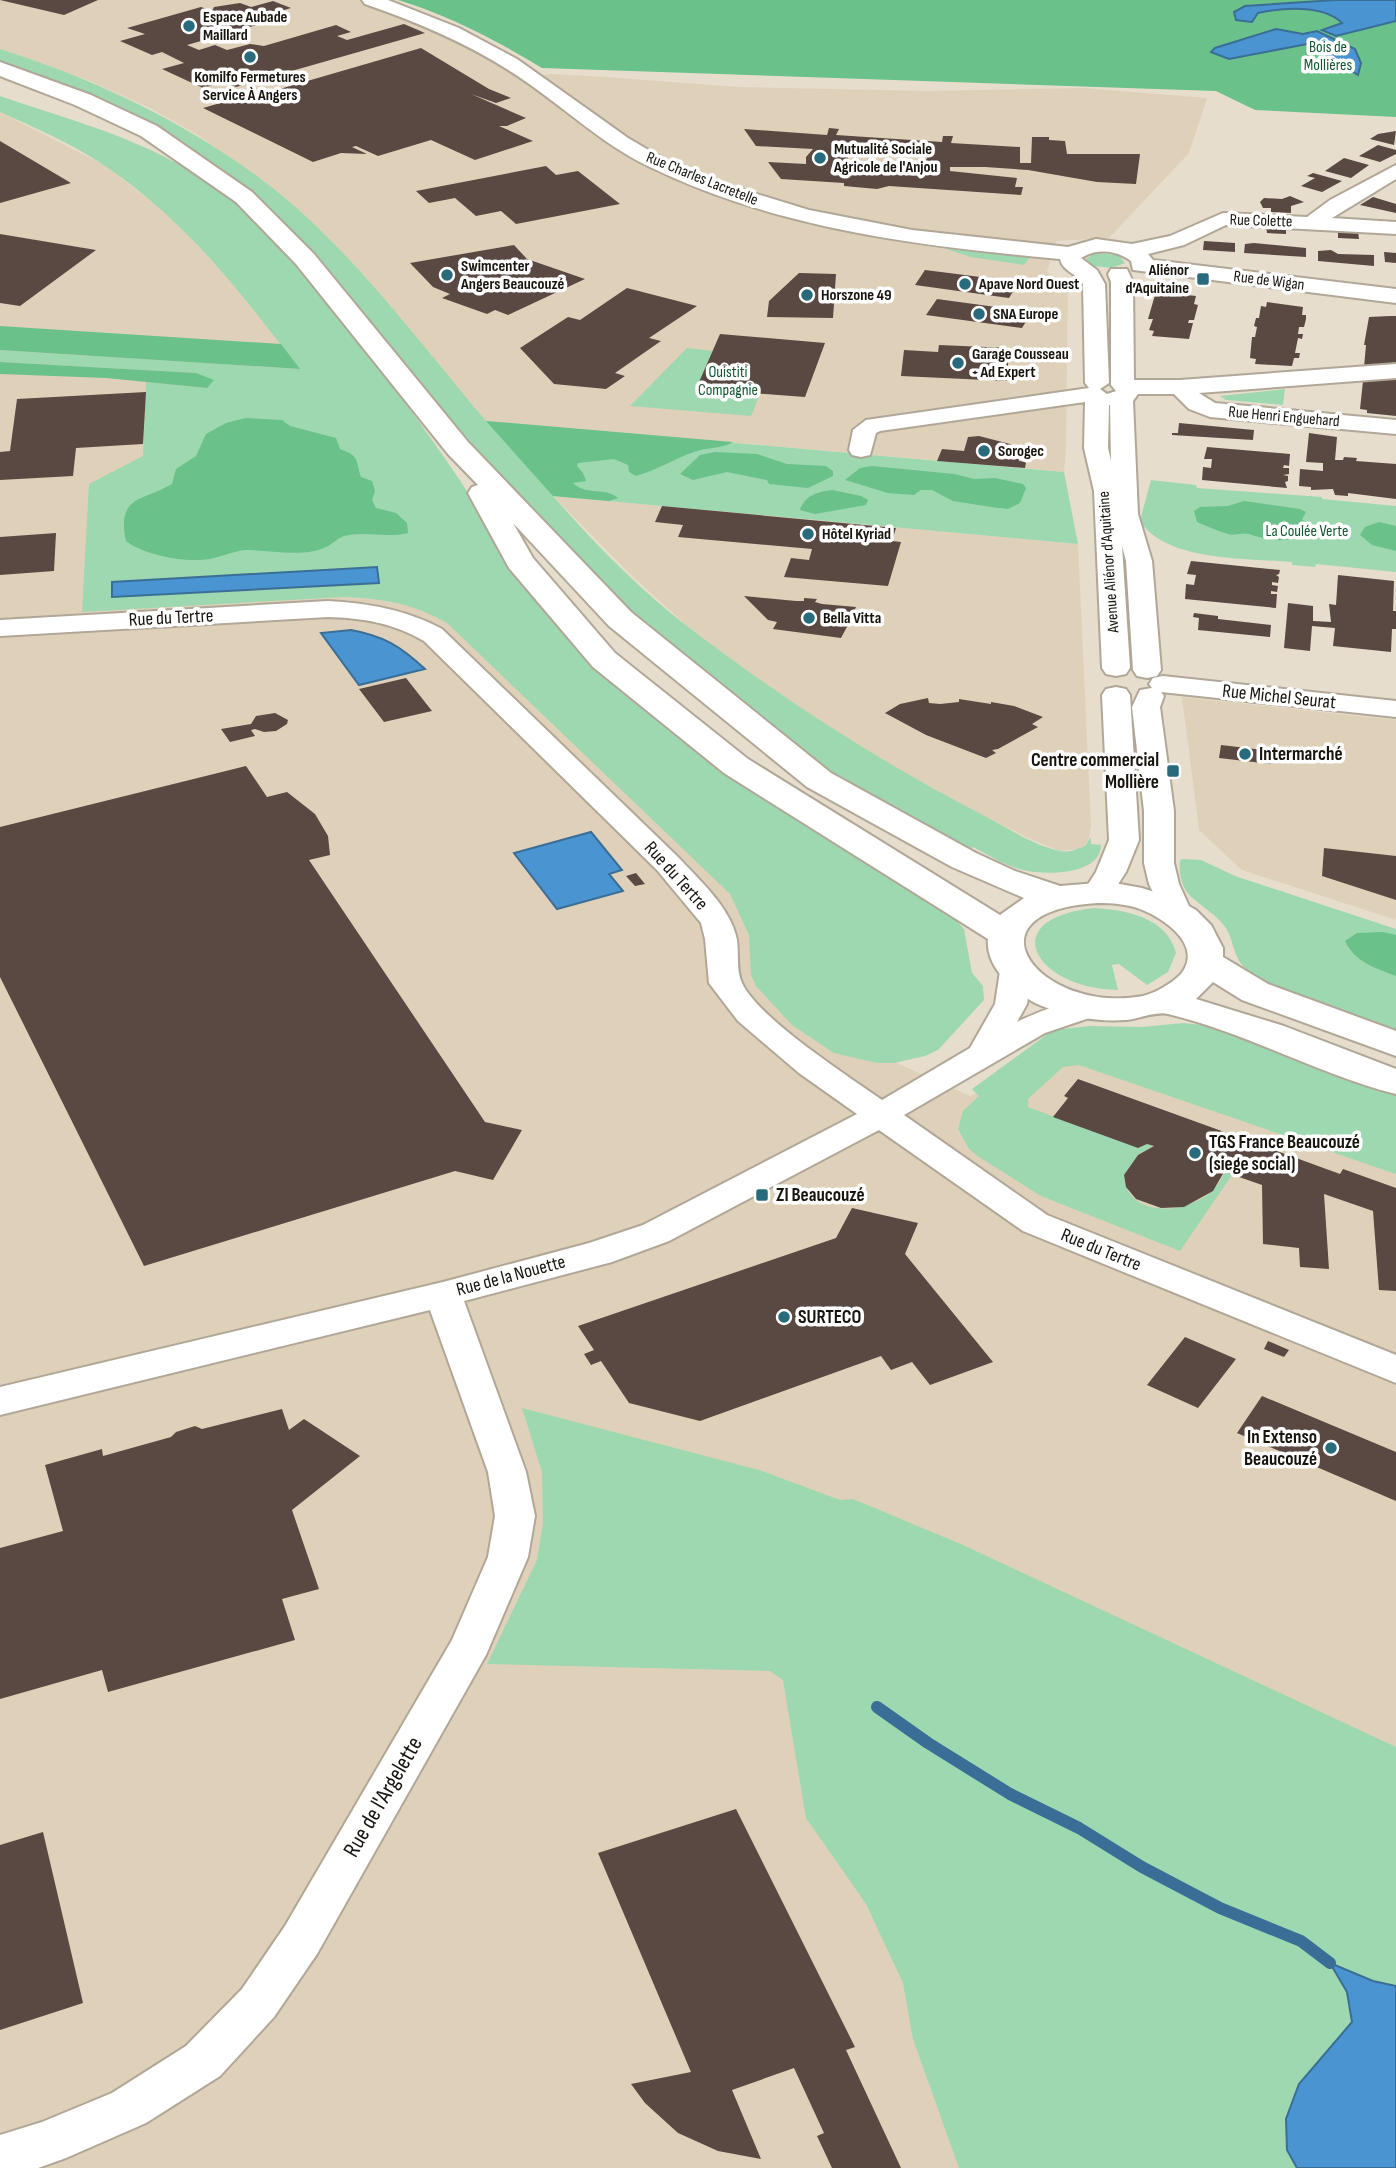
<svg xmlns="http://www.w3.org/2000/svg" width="1396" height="2168" viewBox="0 0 1396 2168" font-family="'Sofia Sans Condensed',sans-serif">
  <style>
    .built { fill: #dfd1b9 }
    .green { fill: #9dd8b0 }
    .forest { fill: #6ac18a }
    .water { fill: #4a95d1; stroke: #3b6e96; stroke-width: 2 }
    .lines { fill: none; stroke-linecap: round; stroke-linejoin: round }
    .stream { stroke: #3b6e96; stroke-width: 12 }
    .building { fill: #5a4842; fill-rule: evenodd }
    .minor-casing { stroke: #b1a797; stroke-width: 4 }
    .secondary-casing { stroke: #b1a797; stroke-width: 4 }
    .minor { fill: #fff; fill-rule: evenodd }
    .secondary { fill: #fff; fill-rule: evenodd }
    .poi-dot { fill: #286b7d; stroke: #fff; stroke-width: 2.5 }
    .labels { text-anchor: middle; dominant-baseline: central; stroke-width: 7; stroke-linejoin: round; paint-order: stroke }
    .far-poi-label { font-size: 16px; font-weight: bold; fill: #17130d; stroke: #fff; text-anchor: start }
    .far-park-label { font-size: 16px; fill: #145532; stroke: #fff }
    .far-street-label { font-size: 16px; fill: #17130d; stroke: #fff }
    .street-label { font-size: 19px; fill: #17130d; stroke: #fff }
    .poi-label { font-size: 19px; font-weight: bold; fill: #17130d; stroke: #fff; text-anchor: start }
    .near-street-label { font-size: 23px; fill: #17130d; stroke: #fff }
  </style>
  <rect width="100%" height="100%" fill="#e7ddcc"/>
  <path class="built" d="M0,0h371l161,77 18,-3 55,3 133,10 189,4 157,-3 123,10 -18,55 -80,85 -53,3 -9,31 21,10 -2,165 -2,25 -29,-3 -549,-48 -134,-157 -41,-42 -48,-42 -67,-46 -44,-25 -62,-28 -90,-32z
    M0,112l104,53 18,14 44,33 77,82 95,126 407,477 32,112 193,87 91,-44 335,90v1026h-1396z
    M553,496l525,48 13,282 -3,17 -10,6 -19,2 -35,-15 -98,-50 -90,-54 -80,-53 -70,-54 -55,-50z
    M1182,697l214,23v200l-154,-50 -43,-40z"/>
  <path class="green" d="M0,49c94,30 182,71 261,130 86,64 156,161 225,242l578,51 14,72 -525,-48c40,46 86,93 134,130 94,72 191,135 296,189 23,12 51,31 77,36 9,2 18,-2 26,-6l5,-8v7l10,1c0,29 -51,30 -73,26 -19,-3 -38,-15 -55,-24l-11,6 -127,-76 -192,-148 -141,-149 -194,-233 -65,-62 -40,-29 -48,-29 -84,-39 -71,-27z
    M0,96c73,25 150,44 214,91 34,24 63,58 90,89 56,65 107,132 155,203 29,44 57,89 91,130l360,273 -5,6 42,22 17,19 8,44 11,13 1,14 -46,50 -13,6 -31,7h-17l-43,-10 -42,-28 -36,-39 -5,-11 -2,-40 -19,-41 -283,-271c-32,-19 -66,-25 -104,-26l-261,15 7,-128 54,-28 3,-74 61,6 -11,-15 -196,-11v-12l299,19c-57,-76 -115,-150 -194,-203 -32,-22 -70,-38 -105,-54z
    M936,243l95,13 -7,9 -53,-8 -37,-12z
    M1095,253l24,2 6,8 -13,5 -19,-2 -7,-7z
    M687,348l26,3 63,43h-16l-9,22 -121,-10z
    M1285,389l-2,16 -57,-5 -6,-4z
    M1151,480l45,5 1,3 125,9v2l74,7v66l-80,-8 -1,3 -23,-2v-3c-43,-4 -126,0 -152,-41z
    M1183,859l18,1 34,16 161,53v105c-34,-13 -132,-44 -153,-68 -11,-12 -9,-30 -21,-43 -22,-24 -45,-24 -42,-63z
    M1094,908c32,2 73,9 82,45l-8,19 -21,13 -28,-21 -7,1 6,25c-82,-1 -125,-71 -24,-82z
    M1183,1023l31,3 182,61v87l-317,-109 -16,2 -35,32v8l110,41 9,-4 7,2 -16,9 -14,20c2,51 88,39 100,-3l8,3 -52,76 -139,-55 -62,-39 -10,-8 -11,-20 5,-18 16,-15 -7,-7 77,-56 13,-4 28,-3 52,1z
    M522,1408l237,62 81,30 13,-1 110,46 433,202v421h-437l-46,-129 -10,-56 -37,-79 -60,-86 -23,-138 -13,-9 -283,-7 50,-104 6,-37 -1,-51z"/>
  <path class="forest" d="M398,0h998v117l-141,-7 -39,-19 -674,-23c-46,-28 -92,-52 -144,-68z
    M0,326l281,18 19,25 -300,-19z
    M0,362l196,11 18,7 -7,8 -101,-10 -106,-4z
    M246,418l36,2 8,6 46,12 4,11c21,8 15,11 21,28l11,4 3,10 -3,9 4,8 20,5 11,10 1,10c-20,5 -39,-1 -59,2 -11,1 -14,8 -23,12 -21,11 -58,3 -81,3 -11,1 -21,6 -31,8 -24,6 -69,-2 -88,-17 -10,-46 18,-40 46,-57l4,-15 20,-13 10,-22 20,-11z
    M486,421l247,21c-11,7 -26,5 -39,10 -20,7 -37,18 -58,24l-7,-4 -1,-7 -14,-6 -36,4 -1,3 6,7 3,8 -13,2c13,13 33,4 45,15l-9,3 -56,-5z
    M715,452l42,2 30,10 39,2 7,5v5l-25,12 -39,-4 -2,-4 -40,-8 -34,8 -13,-6 20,-19z
    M872,466l82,8 20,5 21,-1 28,6 3,4 -6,15 -12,6 -17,-2 -38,-6 -21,-11h-11l-7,5 -26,-2 -43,-13 15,-12z
    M832,490l29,6 7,4 -2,5 -51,9 -15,-4c5,-15 18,-18 32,-20z
    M1244,501l56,8 6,3 -4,7 5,5c-10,24 -39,16 -58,10 -6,-2 -15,2 -21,0 -10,-3 -21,-8 -31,-12l-3,-11 6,-4 28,-1z
    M1379,522l17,4v25l-24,-6 -12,-10 5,-8z
    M1383,932l13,3v41c-21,-8 -41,-14 -51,-35l12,-8z"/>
  <path class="water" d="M1335,0h61v21l-60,15 -14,-6 20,-7c-19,-19 -60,-15 -84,-10l-6,9 -16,-2 -2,-8 11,-6z
    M1276,29l27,5 14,-3 38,18 6,14 -3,12 -51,-31 -78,15 -18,-7 4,-4z
    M377,567l2,16 -267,14v-15z
    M351,630c33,6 49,16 74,39l-66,16 -38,-52z
    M591,832l31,38 -13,4 14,17 -66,18 -43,-56z
    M1330,1963l43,18 23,5v182h-99l-10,-18 -1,-31 13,-35 53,-62 -5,-30z"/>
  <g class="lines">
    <path class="stream" d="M877,1707l51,36 82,51 69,34 63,39 78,41 81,33 29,22"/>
  </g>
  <path class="building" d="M0,0h98l-34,15z
    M273,1l18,7 -27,8 10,4 -87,25 12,5 16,-5 12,5 23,-6 14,2 72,-21 15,7 -14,4 10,4 57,-16 21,9 -189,54 -11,-5 -22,6 -41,-19 22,-6 -22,-11 -10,3 -32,-14 25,-7 -18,-6 74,-21 11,4 2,-4 26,-4 11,4z
    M421,48l68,41 22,9 -15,5 -25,-9 55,24 -19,8h-8l34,15 -58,19 -44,-20 -53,16 -22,-10 -4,1 15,7 -26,-1 -28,9 -110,-54 42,-12 4,2z
    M829,128l10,1 -3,6 106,7 1,-6h10l-2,7 69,4v16h11l1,-26h17v3l16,1 2,13h73l-4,30 -39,-2 -69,-12 -43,-3h-35v4l67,7 -2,9h8l-2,8 -132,-9 -12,3 -33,-3v-3l-63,-4 -13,-17 38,2v-7l7,-8 -57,-3 -12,-17 83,6zM836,151l92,6 -6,8 2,7 -79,-5 4,-12h-11z
    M1396,131l-2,14 -24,-6 8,-5z
    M0,141l71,42 -71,20z
    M1378,145l18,5v4l-16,8 -21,-6z
    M1344,158l25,7 -18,13 -26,-7z
    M546,166l10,9 22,-4 42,33 -104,20 -15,-13 -25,5 -21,-18 -26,5 -13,-12z
    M1313,173l29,8 -20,11 -21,-6 14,-8 -8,-2z
    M1290,196l14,6 -13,4v7l-20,-1v-4h-8l-3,-6 4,-4 18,1z
    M1373,197l23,7v9l-36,-8z
    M1266,225l20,1v8l-19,-1z
    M1338,229l20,2 1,8 -21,-1z
    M0,234l96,16 -76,56 -20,-3z
    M1204,241l31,2v9l-32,-2z
    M1254,243l52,5v9l-62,-4 1,-9z
    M514,245l13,14 58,20 -77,36 -13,-5 -8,4 -45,-16 8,-4 -17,-7 -23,-24z
    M1331,250l7,4 36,1v11l-56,-5v-10z
    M1384,252l12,1v10l-11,-1z
    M925,270l94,12 -10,16 -94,-13z
    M799,273l37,1 -3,44 -66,-1 2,-16z
    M627,288l70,18 -48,32 12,3 -46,32 10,3 -19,13 -52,-5 -34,-36 48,-31 12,3z
    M1161,292l35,4 -2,8 4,1 -4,15h-5l-1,3h5l-4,16 -37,-3 2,-5 -5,-1 4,-11h-5l7,-24 5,1z
    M937,299l95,13 -10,16 -96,-13z
    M1267,302l36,5 -1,8h4v4l-2,8h-5l-1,7h5l-1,5 -4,-1 -3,15h5l-1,5h-5l-2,8 -37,-2 1,-5 -6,-1 2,-21h3l2,-10 -3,-1 2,-8h3l2,-12 5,1z
    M1390,316h6v49l-32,2 2,-22h-2l5,-28z
    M720,334l105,9 -20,54 -109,-8z
    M939,345l70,3 -2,33 -106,-5 3,-26 34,2z
    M1396,379v37l-29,-3v-3l-7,-1 3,-28z
    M146,392l-3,52 -67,4 -3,28 -73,4v-28l10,-1 7,-52z
    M1179,423l75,7 -1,10 -81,-5v-2h6z
    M1309,433l28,4 -2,23h8l1,-3 13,1 -1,3 40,3v35l-48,-6v3l-13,-1 -2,-6 -22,1v-3l-12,-1 1,-17 23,2v-8l-17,-1z
    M979,436l31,8 8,8 1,9 7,1 -1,6 -88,-7 5,-12 22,2 4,-14z
    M1207,447l83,7 -1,12 -5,-1 -1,3h6v6l-6,1 5,1v5l-3,1 2,6 -85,-8 1,-13 8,1 1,-9h-8z
    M662,506l234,22 -4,13 9,1 -13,44 -104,-9 7,-19 18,2 3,-11 -134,-12 5,-12 -28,-3z
    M56,533l-2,38 -54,4v-38z
    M1191,561l89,9 -1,4 -3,1 3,2 -1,6 -6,-1v3l6,1 -1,6 -6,-1v3h6l-1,14 -91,-9 1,-15 8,1 2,-10 -9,-1z
    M1338,575l56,6 -1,30h3v18h-4l-1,23 -58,-6 2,-18 -23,-2 -2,25 -26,-3 4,-45 25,3v15l18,1 -2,-18 7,1z
    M744,596l52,5h8v-3l13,1 -2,3 7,2 34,3 -5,11 -3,-1 -3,5 4,1 -8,15 -68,-9 4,-7 -9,-2z
    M1194,613l24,3v3l53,6 -1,12 -72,-7 1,-12 -6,-1z
    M406,678l26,33 -48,11 -25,-33z
    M928,698l1,5 11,1 19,-2v-3l32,5v-2l23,4 29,11 -11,7 6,3 -40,22 -6,1 4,3 -10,5 -60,-23 -41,-22 15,-9z
    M275,713l13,7 -1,4 -11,7 -12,1 -9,-3 -4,1 4,6 -25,6 -9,-13 30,-5 5,-8z
    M1221,745l52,6 -2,13 -52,-6z
    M246,766l21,31 20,-5 28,22 13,22 2,19 -21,5 176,262 37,8 -29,50 -38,-9 -311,95 -144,-289v-150z
    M1324,848l72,8v44l-74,-24z
    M636,873l9,11 -10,2 -9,-10z
    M1078,1079l262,95 3,-5 53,19v103l-17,-1 -6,-79 -49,-17 5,75 -29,-2 -1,-19 -36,-4 -1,-59 -20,-7 -18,-6 -11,19 -29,16 -23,1 -25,-9 -10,-12 -2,-12 14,-20 16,-9 -7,-2 -9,4 -85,-31 15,-19 -4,-2z
    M852,1208l66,15 -13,31 88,108 -63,23 -18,-23 -21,8 -10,-14 -181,65 -71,-18 -28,-42 -10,4 -7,-11 10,-4 -16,-24 258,-88z
    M1185,1337l51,22 -38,49 -51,-23z
    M1268,1341l21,9 -5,7 -20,-8z
    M1262,1396l134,56v49l-159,-68z
    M282,1409l7,21 15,-11 56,37 -68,54 27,79 -37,10 13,41 -187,52 -6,-22 -102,29v-151l63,-17 -18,-66 57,-16 1,7 68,-19 5,-5 19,-6 7,3z
    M736,1809l119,238 -9,3 55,118h-69l-15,-32 7,-3 -30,-65 -62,22 29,69 -43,-8 -40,-18 -33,-30 -14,-19 60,-12 -93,-219z
    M43,1832l40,171 -83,27v-185z"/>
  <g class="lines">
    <g class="minor-casing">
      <path id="minor" d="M362,0h26l71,28 58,31 111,79 34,20 49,22 98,30 103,20 156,17 28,-8 36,5 38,-8 53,-23 84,4 23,-17 66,-35v14l-64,39 64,4v12l-170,-9 -42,20 -36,9 5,6 243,29v14l-255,-32 -8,-1 -2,-9c-15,-11 -34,-13 -50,-3l16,12 8,14 4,99 -9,6 7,5 9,-3 -5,-6v-103l-3,-8 3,-5h16l6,13 1,98h46l216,-16v14l-197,15 16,10 181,17v14l-186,-17 -21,-8 -15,-15h-36l-5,7 5,113 14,47 9,109 -4,6 -10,2 -10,-2 -4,-6 -7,-109 -4,-15 8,122 -4,6 -10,2 -10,-2 -4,-6 -8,-177 -10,-43 1,-46 -205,29 -4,2 -6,22 -9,2 -9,-2 -3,-5 4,-20 13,-10 223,-32 -4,-5 -2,-99c-6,-11 -20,-12 -23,-25 -140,-13 -284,-30 -412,-93 -46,-22 -83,-58 -126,-87 -48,-33 -102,-56 -157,-75zM1109,405h1l1,56 -3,-13z
        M328,601c40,2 79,9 114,28l237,229c21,23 52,50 58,82 2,13 -1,31 5,43 16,35 106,93 140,117l88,-52 25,-44 5,-33 5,-7 11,-2 11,2 5,7 -5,33 -10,18c20,-10 64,-27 84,-22l5,7 -5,7 -56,19 -141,82 143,100 349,140v28l-373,-152 -144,-101 -210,111 -57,21 -148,39 62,171 9,44 -7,41 -42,98 -169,299 -43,63 -54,59 -74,47 -80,35 -28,10h-38v-33l42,-13 70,-29 74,-47 56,-57 43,-63 167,-286 36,-83 7,-41 -7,-44 -58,-162 -430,105v-28l443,-105 146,-39 54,-18 214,-111 -58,-41 -61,-52 -29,-38 -4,-44 -4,-16 -44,-53 -233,-229c-31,-18 -61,-23 -96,-24l-328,19v-16z
        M1163,676l233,25v16l-235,-25 3,4 -4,11 14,104v52l5,21 14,31 -4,7 -11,2 -11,-2 -18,-38 -5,-21v-52l-12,-104 8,-17 12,-2 -3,-4 4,-6z
        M1116,687l10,2 4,6 9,145 -13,32 -17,26 -11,3 -11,-3 -4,-6 13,-20 13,-32 -7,-145 4,-6z"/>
    </g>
    <g class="secondary-casing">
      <path id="secondary" d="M0,62l91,33 66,31 95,66 62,62 154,188 163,170 200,161 145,80 39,18 45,15 49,-4 33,6 34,11 20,11 15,15 12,23v9l45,27 128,47v25l-154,-56 -29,-18 -17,17 88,27 112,43v25c-78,-20 -149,-61 -228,-80 -12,-3 -29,5 -42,6 -28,2 -58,-3 -84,-14 -25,-10 -57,-38 -54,-67l-264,-166 -131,-106 -84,-99 -41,-75 4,-6 6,-2 -30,-31 -152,-190 -60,-62 -95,-66 -66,-31 -75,-29zM513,523l96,103 198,161 145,80 72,31 -24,17 -252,-156 -133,-106 -82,-95zM1098,903c14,0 29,1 42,6 24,9 65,37 40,66 -9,9 -25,18 -37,21 -103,19 -184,-85 -45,-93z"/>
    </g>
    <use href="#minor" class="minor"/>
    <use href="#secondary" class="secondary"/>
  </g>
  <g class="poi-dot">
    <circle cx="189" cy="26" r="7"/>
    <circle cx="250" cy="57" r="7"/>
    <circle cx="820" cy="158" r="7"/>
    <circle cx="447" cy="275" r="7"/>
    <rect x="1196" y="272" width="14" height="14" rx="3.5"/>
    <circle cx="965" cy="284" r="7"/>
    <circle cx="807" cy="295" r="7"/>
    <circle cx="979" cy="314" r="7"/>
    <circle cx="958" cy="363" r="7"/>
    <circle cx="984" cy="451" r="7"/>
    <circle cx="808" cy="534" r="7"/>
    <circle cx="809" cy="618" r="7"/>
    <circle cx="1245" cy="754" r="7"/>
    <rect x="1166" y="764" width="14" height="14" rx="3.5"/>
    <circle cx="1195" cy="1153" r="7"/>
    <rect x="755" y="1188" width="14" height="14" rx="3.5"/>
    <circle cx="784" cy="1317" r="7"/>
    <circle cx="1331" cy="1448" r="7"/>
  </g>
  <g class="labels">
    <g class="far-poi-label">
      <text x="203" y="17">Espace Aubade<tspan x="203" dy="18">Maillard</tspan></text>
      <text x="250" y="77" text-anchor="middle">Komilfo Fermetures<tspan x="250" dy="18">Service À Angers</tspan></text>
      <text x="834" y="149">Mutualité Sociale<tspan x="834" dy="18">Agricole de l'Anjou</tspan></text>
      <text x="461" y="266">Swimcenter<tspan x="461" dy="18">Angers Beaucouzé</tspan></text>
      <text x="1189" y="270" text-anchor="end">Aliénor<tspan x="1189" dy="18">d’Aquitaine</tspan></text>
      <text x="979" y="284">Apave Nord Ouest</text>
      <text x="821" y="295">Horszone 49</text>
      <text x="993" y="314">SNA Europe</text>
      <text x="972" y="354">Garage Cousseau<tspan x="972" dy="18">- Ad Expert</tspan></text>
      <text x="998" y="451">Sorogec</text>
      <text x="822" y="534">Hôtel Kyriad</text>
      <text x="823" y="618">Bella Vitta</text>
    </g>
    <g class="far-park-label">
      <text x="1328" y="47">Bois de<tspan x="1328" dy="18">Mollières</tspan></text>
      <text x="728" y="372">Ouistiti<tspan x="728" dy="18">Compagnie</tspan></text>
      <text x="1307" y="531">La Coulée Verte</text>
    </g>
    <g class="far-street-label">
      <text transform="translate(702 179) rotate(22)">Rue Charles Lacretelle</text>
      <text transform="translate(1261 221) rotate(2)">Rue Colette</text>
      <text transform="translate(1269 281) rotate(7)">Rue de Wigan</text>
      <text transform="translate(1284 417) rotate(5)">Rue Henri Enguehard</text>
      <text transform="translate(1109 562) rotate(-94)">Avenue Aliénor d'Aquitaine</text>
    </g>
    <g class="street-label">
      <text transform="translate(171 618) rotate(-3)">Rue du Tertre</text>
      <text transform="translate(1279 697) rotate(6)">Rue Michel Seurat</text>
      <text transform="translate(676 876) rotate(48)">Rue du Tertre</text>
      <text transform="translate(1101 1250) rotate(22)">Rue du Tertre</text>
      <text transform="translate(511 1276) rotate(-15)">Rue de la Nouette</text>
    </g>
    <g class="poi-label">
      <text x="1259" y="754">Intermarché</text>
      <text x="1159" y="760" text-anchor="end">Centre commercial<tspan x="1159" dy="22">Mollière</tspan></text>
      <text x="1209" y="1142">TGS France Beaucouzé<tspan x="1209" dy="22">(siege social)</tspan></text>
      <text x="776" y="1195">ZI Beaucouzé</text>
      <text x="798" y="1317">SURTECO</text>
      <text x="1317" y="1437" text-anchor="end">In Extenso<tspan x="1317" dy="22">Beaucouzé</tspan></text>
    </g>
    <g class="near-street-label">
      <text transform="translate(383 1797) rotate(-60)">Rue de l'Argelette</text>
    </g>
  </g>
</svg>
